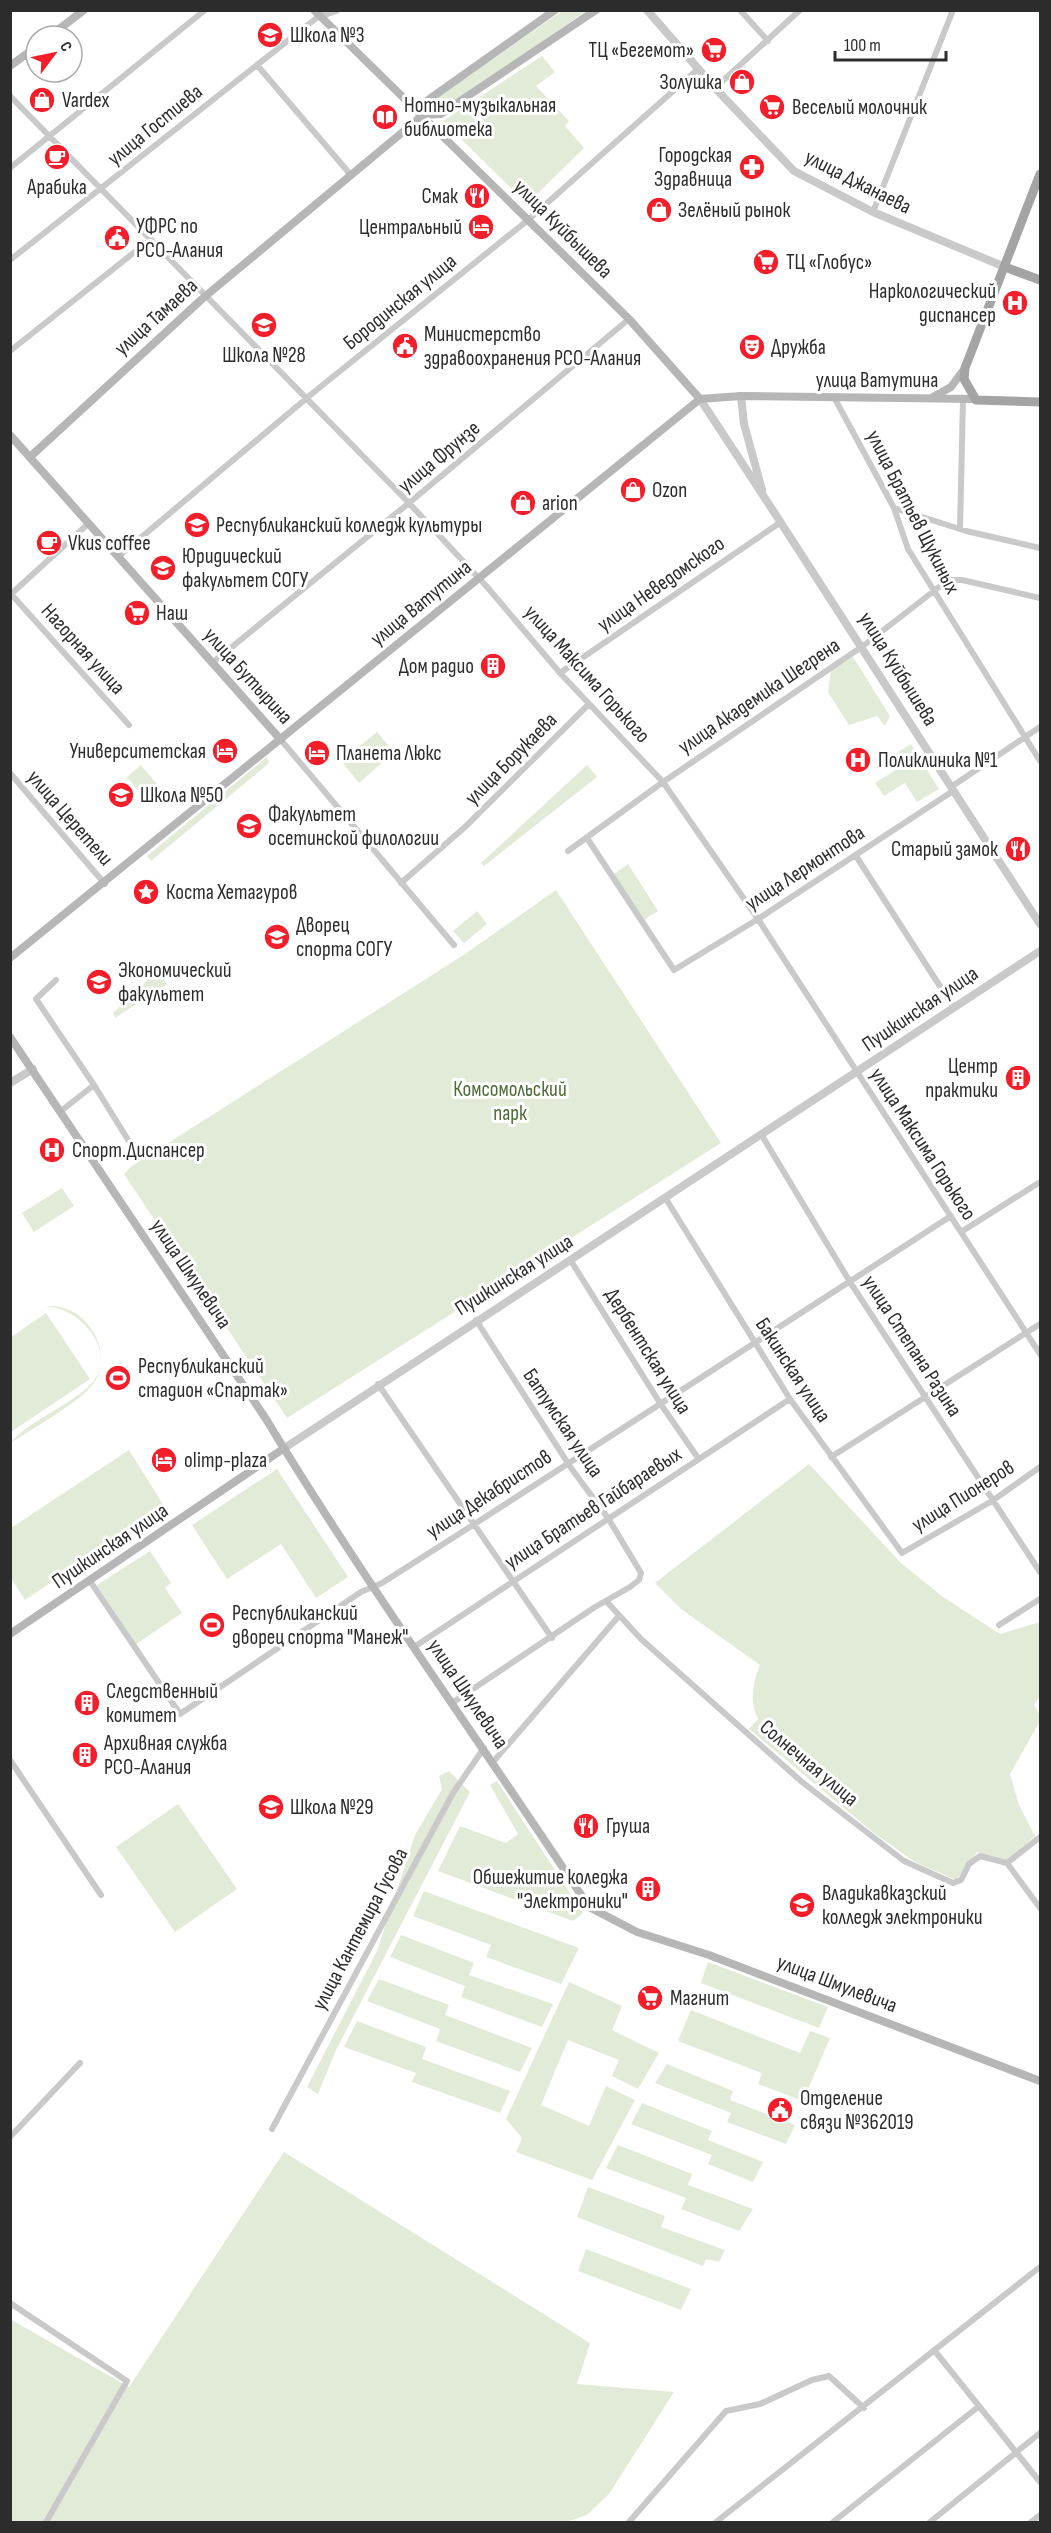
<svg xmlns="http://www.w3.org/2000/svg" width="1051" height="2533" viewBox="0 0 1051 2533" font-family="'Sofia Sans Condensed',sans-serif">
  <style>
    .green { fill: #e2ebd7 }
    .lines { fill: none; stroke-linecap: round; stroke-linejoin: round }
    .minor { stroke: #c9c9c9; stroke-width: 6 }
    .tertiary { stroke: #c9c9c9; stroke-width: 8 }
    .secondary { stroke: #b6b6b6; stroke-width: 8 }
    .primary { stroke: #a4a4a4; stroke-width: 9 }
    .labels { text-anchor: middle; dominant-baseline: central; stroke-width: 6; stroke-linejoin: round; paint-order: stroke }
    .poi-label { font-size: 21px; fill: #2c2c2c; stroke: #fff; text-anchor: start }
    .street-label { font-size: 21px; fill: #2c2c2c; stroke: #fff }
    .park-label { font-size: 21px; fill: #4e6b36; stroke: #fff }
  </style>
  <rect width="100%" height="100%" fill="#fff"/>
  <path class="green" d="M562,11h24l-143,99 -8,-11z
    M542,56l13,16 -19,14 33,35 -4,5 19,22 -57,56 -84,-83z
    M853,657l37,59 -5,10 -8,-10 -28,9 -21,-33 3,-21z
    M377,732l17,20 -35,31 -18,-22z
    M911,744l28,45 -22,13 -12,-19 -21,13 -9,-13 27,-17 -7,-12z
    M267,757l2,5 -2,3 -116,96 -4,-5z
    M141,765l20,24 -14,12 -20,-24z
    M587,765l10,12 -113,89 -3,-3z
    M628,864l30,47 -14,9 -30,-46z
    M556,890l165,253 -434,275 -163,-244 8,-8 330,-210z
    M477,911l10,13 -23,19 -11,-12z
    M157,971l10,13 -52,34 -2,-5z
    M62,1188l12,18 -40,26 -12,-19z
    M50,1306c18,0 32,9 42,24 10,14 13,38 2,53 -15,20 -61,45 -83,60 13,-20 61,-38 81,-60 26,-30 -10,-74 -43,-76l-38,22z
    M46,1313l44,66 -79,53v-95z
    M129,1450l35,56 -139,94 -14,-22v-50z
    M809,1464l92,99 42,34 57,37 40,-12v74l-6,9 6,10v6l-30,53 9,31 16,31 -28,24 -30,-8 -21,28 -41,-18 -41,-29 -125,-104 9,-10c-9,-16 -5,-37 2,-54l-79,-56 -26,-26z
    M277,1469l71,108 -32,21 -35,-54 -54,35 -35,-54z
    M150,1551l21,32 -6,5 17,25 -46,31 -39,-59z
    M449,1771l21,21 -134,258 -18,44 -11,-7 70,-136 38,-116 27,-46 -3,-13z
    M497,1781l86,132 -10,8 -135,-50 22,-45 46,17 12,-9 -28,-49z
    M178,1804l59,85 -62,43 -59,-85z
    M424,1891l155,57 -18,36 -75,-27 5,-12 -78,-29z
    M401,1935l73,28 -5,12 84,29 -11,23 -81,-30 4,-11 -75,-29z
    M708,1962l120,45 -9,21 -118,-45z
    M379,1979l70,26 -4,10 87,33 -12,24 -84,-31 4,-12 -73,-28z
    M569,1982l53,24 -10,24 47,23 -21,36 -26,-13 7,-16 -51,-20 -27,65 48,21 17,-40 29,14 -43,80 -76,-28 6,-14 -16,-19z
    M691,2010l109,43 10,-22 20,7 -27,63 -45,-17 4,-11 -84,-32z
    M357,2021l69,26 -4,12 88,32 -10,22 -88,-31 4,-9 -72,-26z
    M667,2064l66,27 -3,9 65,25 -9,19 -59,-22 4,-9 -76,-30z
    M642,2103l70,28 -4,9 55,22 -10,20 -45,-18 4,-9 -81,-31z
    M618,2145l74,29 -4,11 65,24 -14,22 -58,-22 5,-11 -80,-30z
    M284,2152l306,191 -13,41 97,8 -65,102 -22,21 -21,7h-555l-1,-203 119,68z
    M588,2187l77,29 -4,11 64,23 -6,12 -13,-3 -3,7 -126,-49z
    M586,2249l105,40 -10,21 -103,-39z"/>
  <g class="lines">
    <path class="minor" d="M740,10l28,31
      M257,65l93,109
      M715,88l85,-78
      M10,96l399,407 79,85 72,85 103,109 95,137 282,435
      M10,168l195,-158
      M873,212l80,-202
      M10,260l309,-244
      M10,351l141,-112
      M835,399l59,109 14,41 132,212
      M894,508l72,23 74,17
      M960,529l3,-130
      M119,556l195,-164 214,-172 170,-151
      M11,594l118,131
      M10,595l79,-72
      M212,663l197,-160 220,-184
      M560,673l221,-151
      M281,740l173,205
      M10,773l95,111
      M951,787l89,-60
      M587,838l87,132 84,-51 195,-128
      M568,851l95,-69 200,-136 85,-66h14l78,18
      M856,856l98,152
      M401,883l64,-56 124,-123
      M56,980l-20,19 58,86 -33,26
      M94,1085l41,66
      M761,1134l89,148 190,290
      M666,1199l124,200 112,154 90,-52 48,-34
      M961,1232l79,-50
      M571,1261l89,142 38,55
      M378,1384l174,254
      M831,1457l209,-133
      M90,1581l90,133 181,-122 21,-9 91,-58 478,-309
      M607,1602l34,37 161,143 102,79 49,22 8,-3 8,-16 11,-8 27,7
      M999,1625l41,-26
      M414,1647l376,-248
      M452,1703l143,-96 35,-20 9,-7 2,-7 -33,-55 -37,-50 -95,-148
      M10,1760l91,135
      M493,1762l125,-145
      M1007,1863l33,45
      M1007,1863l33,-26
      M272,2129l181,-336 31,-45
      M10,2137l70,-74
      M10,2303l117,78 -81,141
      M934,2350l106,132
      M629,2522l97,-111 34,-7 52,-24 17,-4 35,32
      M716,2522l324,-255
      M833,2522l145,-115
      M930,2522l110,-89
      M1031,2522l9,-7"/>
    <path class="tertiary" d="M647,10l68,78 79,83 79,41 132,55
      M319,16l17,-6
      M741,396l3,28 18,66
      M700,399c115,174 226,351 340,525
      M10,1083l23,-14
      M283,1449l757,-498"/>
    <path class="secondary" d="M314,10l315,309 71,80
      M50,36l34,-26
      M10,66l26,-19
      M422,115l19,-1 155,-104
      M933,397l18,-10 14,-19
      M10,435l271,305
      M30,457l172,-158 214,-178 6,-6 6,-15 127,-90
      M10,958l690,-559 41,-3 235,3
      M10,1037l256,382c101,167 216,325 323,488l48,25 72,23 331,126
      M10,1634l273,-185"/>
    <path class="primary" d="M1040,174l-75,194 -1,11 12,21 64,2
      M1005,267l35,13"/>
  </g>
  <defs>
    <g id="school-disc" transform="scale(1.35)"><circle r="9.5" fill="#f41d2a" stroke="#fff"/><path d="M0-5L7-2L0 1L-7-2ZM-4 1L0 2.5L4 1V4Q0 6-4 4Z" fill="#fff"/></g>
    <g id="supermarket-disc" transform="scale(1.35)"><circle r="9.5" fill="#f41d2a" stroke="#fff"/><path d="M-6-5.5h2.5l.6 2H6L4.5 2H-2.5L-4.4-4H-6ZM-1.5 3.2a1.3 1.3 0 1 0 .1 0ZM3 3.2a1.3 1.3 0 1 0 .1 0Z" fill="#fff"/></g>
    <g id="shop-disc" transform="scale(1.35)"><circle r="9.5" fill="#f41d2a" stroke="#fff"/><path d="M-5-2.5h2.3a2.7 3.5 0 0 1 5.4 0H5L5.5 6h-11ZM-1.5-2.5h3a1.5 2.3 0 0 0-3 0Z" fill="#fff"/></g>
    <g id="library-disc" transform="scale(1.35)"><circle r="9.5" fill="#f41d2a" stroke="#fff"/><path d="M-6-4Q-3-5.5-.7-3.5V5Q-3 3-6 4ZM6-4Q3-5.5 .7-3.5V5Q3 3 6 4Z" fill="#fff"/></g>
    <g id="cafe-disc" transform="scale(1.35)"><circle r="9.5" fill="#f41d2a" stroke="#fff"/><path d="M-5.5-4.5H6V0H3Q3 3.5 0 3.5H-2.5Q-5.5 3.5-5.5 0ZM3-3.2v2h1.7v-2ZM-6 4.5H4V6H-6Z" fill="#fff"/></g>
    <g id="pharmacy-disc" transform="scale(1.35)"><circle r="9.5" fill="#f41d2a" stroke="#fff"/><path d="M-2-6h4v4h4v4h-4v4h-4v-4h-4v-4h4Z" fill="#fff"/></g>
    <g id="restaurant-disc" transform="scale(1.35)"><circle r="9.5" fill="#f41d2a" stroke="#fff"/><path d="M-5-6h1v4h1v-4h1v4h1v-4h1v5L-1.5 .5V6h-2V.5L-5-1ZM5-6V6H3V1.5H1.5Q1.5-4 5-6Z" fill="#fff"/></g>
    <g id="hotel-disc" transform="scale(1.35)"><circle r="9.5" fill="#f41d2a" stroke="#fff"/><path d="M-6-4.5h1.5V1H6V5H4.5V3h-9V5H-6ZM-4 0a1.8 1.8 0 1 1 3.6 0ZM.5 0V-2.5h3Q6-2.5 6 0Z" fill="#fff"/></g>
    <g id="civic-disc" transform="scale(1.35)"><circle r="9.5" fill="#f41d2a" stroke="#fff"/><path d="M-.6-6.5H3V-4.5H.6V-3L4-1V1h2V6H-6V1h2V-1L-.6-3ZM-1.2 2.5V6h2.4V2.5Z" fill="#fff"/></g>
    <g id="hospital-disc" transform="scale(1.35)"><circle r="9.5" fill="#f41d2a" stroke="#fff"/><path d="M-5-5h3v3.5h4V-5h3V5h-3V1.5h-4V5h-3Z" fill="#fff"/></g>
    <g id="theatre-disc" transform="scale(1.35)"><circle r="9.5" fill="#f41d2a" stroke="#fff"/><path d="M-5-5.5Q0-4 5-5.5V0Q5 5 0 6Q-5 5-5 0ZM-3.3-2.5H-1v1.5H-3.3ZM1-2.5H3.3v1.5H1ZM-2.8 1Q0 5.5 2.8 1Z" fill="#fff"/></g>
    <g id="university-disc" transform="scale(1.35)"><circle r="9.5" fill="#f41d2a" stroke="#fff"/><path d="M0-5L7-2L0 1L-7-2ZM-4 1L0 2.5L4 1V4Q0 6-4 4Z" fill="#fff"/></g>
    <g id="building-disc" transform="scale(1.35)"><circle r="9.5" fill="#f41d2a" stroke="#fff"/><path d="M-4-6H4V6H1V3H-1V6H-4ZM-2.5-4.3h1.7v1.8h-1.7ZM.8-4.3h1.7v1.8H.8ZM-2.5-1h1.7V.8h-1.7ZM.8-1h1.7V.8H.8Z" fill="#fff"/></g>
    <g id="sight-disc" transform="scale(1.35)"><circle r="9.5" fill="#f41d2a" stroke="#fff"/><path d="M0-6L1.8-2.2L6-1.7L2.9 1.2L3.7 5.4L0 3.3L-3.7 5.4L-2.9 1.2L-6-1.7L-1.8-2.2Z" fill="#fff"/></g>
    <g id="stadium-disc" transform="scale(1.35)"><circle r="9.5" fill="#f41d2a" stroke="#fff"/><path d="M0-5a6.5 5 0 1 0 0 10a6.5 5 0 1 0 0-10ZM-3.5-1.8h7v3.6h-7Z" fill="#fff"/></g>
  </defs>
  <g fill-rule="evenodd">
    <use href="#school-disc" x="270" y="35"/>
    <use href="#supermarket-disc" x="714" y="50"/>
    <use href="#shop-disc" x="742" y="82"/>
    <use href="#shop-disc" x="42" y="100"/>
    <use href="#supermarket-disc" x="772" y="107"/>
    <use href="#library-disc" x="385" y="117"/>
    <use href="#cafe-disc" x="57" y="157"/>
    <use href="#pharmacy-disc" x="752" y="167"/>
    <use href="#restaurant-disc" x="477" y="196"/>
    <use href="#shop-disc" x="659" y="210"/>
    <use href="#hotel-disc" x="481" y="227"/>
    <use href="#civic-disc" x="117" y="238"/>
    <use href="#supermarket-disc" x="766" y="262"/>
    <use href="#hospital-disc" x="1015" y="303"/>
    <use href="#school-disc" x="264" y="325"/>
    <use href="#civic-disc" x="405" y="346"/>
    <use href="#theatre-disc" x="752" y="347"/>
    <use href="#shop-disc" x="633" y="490"/>
    <use href="#shop-disc" x="523" y="503"/>
    <use href="#university-disc" x="197" y="525"/>
    <use href="#cafe-disc" x="49" y="543"/>
    <use href="#university-disc" x="163" y="568"/>
    <use href="#supermarket-disc" x="137" y="613"/>
    <use href="#building-disc" x="493" y="666"/>
    <use href="#hotel-disc" x="225" y="751"/>
    <use href="#hotel-disc" x="317" y="753"/>
    <use href="#hospital-disc" x="858" y="760"/>
    <use href="#school-disc" x="121" y="795"/>
    <use href="#university-disc" x="249" y="826"/>
    <use href="#restaurant-disc" x="1018" y="849"/>
    <use href="#sight-disc" x="146" y="892"/>
    <use href="#university-disc" x="277" y="937"/>
    <use href="#university-disc" x="99" y="982"/>
    <use href="#building-disc" x="1018" y="1078"/>
    <use href="#hospital-disc" x="52" y="1150"/>
    <use href="#stadium-disc" x="118" y="1378"/>
    <use href="#hotel-disc" x="164" y="1460"/>
    <use href="#stadium-disc" x="212" y="1625"/>
    <use href="#building-disc" x="87" y="1703"/>
    <use href="#building-disc" x="85" y="1755"/>
    <use href="#school-disc" x="271" y="1807"/>
    <use href="#restaurant-disc" x="586" y="1826"/>
    <use href="#building-disc" x="648" y="1889"/>
    <use href="#university-disc" x="802" y="1905"/>
    <use href="#supermarket-disc" x="650" y="1998"/>
    <use href="#civic-disc" x="780" y="2110"/>
  </g>
  <g class="labels">
    <g class="poi-label">
      <text x="290" y="35">Школа №3</text>
      <text x="694" y="50" text-anchor="end">ТЦ «Бегемот»</text>
      <text x="722" y="82" text-anchor="end">Золушка</text>
      <text x="62" y="100">Vardex</text>
      <text x="404" y="105">Нотно-музыкальная<tspan x="404" dy="24">библиотека</tspan></text>
      <text x="792" y="107">Веселый молочник</text>
      <text x="732" y="155" text-anchor="end">Городская<tspan x="732" dy="24">Здравница</tspan></text>
      <text x="57" y="187" text-anchor="middle">Арабика</text>
      <text x="458" y="196" text-anchor="end">Смак</text>
      <text x="678" y="210">Зелёный рынок</text>
      <text x="136" y="226">УФРС по<tspan x="136" dy="24">РСО-Алания</tspan></text>
      <text x="462" y="227" text-anchor="end">Центральный</text>
      <text x="786" y="262">ТЦ «Глобус»</text>
      <text x="996" y="291" text-anchor="end">Наркологический<tspan x="996" dy="24">диспансер</tspan></text>
      <text x="424" y="334">Министерство<tspan x="424" dy="24">здравоохранения РСО-Алания</tspan></text>
      <text x="771" y="347">Дружба</text>
      <text x="264" y="355" text-anchor="middle">Школа №28</text>
      <text x="652" y="490">Ozon</text>
      <text x="542" y="503">arion</text>
      <text x="216" y="525">Республиканский колледж культуры</text>
      <text x="68" y="543">Vkus coffee</text>
      <text x="182" y="556">Юридический<tspan x="182" dy="24">факультет СОГУ</tspan></text>
      <text x="156" y="613">Наш</text>
      <text x="474" y="666" text-anchor="end">Дом радио</text>
      <text x="206" y="751" text-anchor="end">Университетская</text>
      <text x="336" y="753">Планета Люкс</text>
      <text x="878" y="760">Поликлиника №1</text>
      <text x="140" y="795">Школа №50</text>
      <text x="268" y="814">Факультет<tspan x="268" dy="24">осетинской филологии</tspan></text>
      <text x="998" y="849" text-anchor="end">Старый замок</text>
      <text x="166" y="892">Коста Хетагуров</text>
      <text x="296" y="925">Дворец<tspan x="296" dy="24">спорта СОГУ</tspan></text>
      <text x="118" y="970">Экономический<tspan x="118" dy="24">факультет</tspan></text>
      <text x="998" y="1066" text-anchor="end">Центр<tspan x="998" dy="24">практики</tspan></text>
      <text x="72" y="1150">Спорт.Диспансер</text>
      <text x="138" y="1366">Республиканский<tspan x="138" dy="24">стадион «Спартак»</tspan></text>
      <text x="184" y="1460">olimp-plaza</text>
      <text x="232" y="1613">Республиканский<tspan x="232" dy="24">дворец спорта "Манеж"</tspan></text>
      <text x="106" y="1691">Следственный<tspan x="106" dy="24">комитет</tspan></text>
      <text x="104" y="1743">Архивная служба<tspan x="104" dy="24">РСО-Алания</tspan></text>
      <text x="290" y="1807">Школа №29</text>
      <text x="606" y="1826">Груша</text>
      <text x="628" y="1877" text-anchor="end">Обшежитие коледжа<tspan x="628" dy="24">"Электроники"</tspan></text>
      <text x="822" y="1893">Владикавказский<tspan x="822" dy="24">колледж электроники</tspan></text>
      <text x="670" y="1998">Магнит</text>
      <text x="800" y="2098">Отделение<tspan x="800" dy="24">связи №362019</tspan></text>
    </g>
    <g class="street-label">
      <text transform="translate(155 125) rotate(-39)">улица Гостиева</text>
      <text transform="translate(858 182) rotate(27)">улица Джанаева</text>
      <text transform="translate(563 229) rotate(45)">улица Куйбышева</text>
      <text transform="translate(400 302) rotate(-39)">Бородинская улица</text>
      <text transform="translate(156 317) rotate(-42)">улица Тамаева</text>
      <text x="877" y="380">улица Ватутина</text>
      <text transform="translate(439 457) rotate(-40)">улица Фрунзе</text>
      <text transform="translate(913 512) rotate(63)">улица Братьев Щукиных</text>
      <text transform="translate(661 584) rotate(-35)">улица Неведомского</text>
      <text transform="translate(421 603) rotate(-39)">улица Ватутина</text>
      <text transform="translate(83 649) rotate(48)">Нагорная улица</text>
      <text transform="translate(898 669) rotate(58)">улица Куйбышева</text>
      <text transform="translate(587 674) rotate(48)">улица Максима Горького</text>
      <text transform="translate(248 676) rotate(48)">улица Бутырина</text>
      <text transform="translate(759 696) rotate(-34)">улица Академика Шегрена</text>
      <text transform="translate(511 759) rotate(-45)">улица Борукаева</text>
      <text transform="translate(70 818) rotate(49)">улица Церетели</text>
      <text transform="translate(805 868) rotate(-33)">улица Лермонтова</text>
      <text transform="translate(920 1009) rotate(-34)">Пушкинская улица</text>
      <text transform="translate(923 1144) rotate(57)">улица Максима Горького</text>
      <text transform="translate(191 1274) rotate(56)">улица Шмулевича</text>
      <text transform="translate(514 1275) rotate(-32)">Пушкинская улица</text>
      <text transform="translate(912 1346) rotate(57)">улица Степана Разина</text>
      <text transform="translate(648 1351) rotate(58)">Дербентская улица</text>
      <text transform="translate(793 1370) rotate(57)">Бакинская улица</text>
      <text transform="translate(563 1423) rotate(56)">Батумская улица</text>
      <text transform="translate(489 1494) rotate(-33)">улица Декабристов</text>
      <text transform="translate(963 1496) rotate(-32)">улица Пионеров</text>
      <text transform="translate(593 1508) rotate(-33)">улица Братьев Гайбараевых</text>
      <text transform="translate(110 1546) rotate(-34)">Пушкинская улица</text>
      <text transform="translate(468 1694) rotate(56)">улица Шмулевича</text>
      <text transform="translate(809 1763) rotate(40)">Солнечная улица</text>
      <text transform="translate(360 1929) rotate(-62)">улица Кантемира Гусова</text>
      <text transform="translate(837 1984) rotate(21)">улица Шмулевича</text>
    </g>
    <g class="park-label">
      <text x="510" y="1089">Комсомольский<tspan x="510" dy="24">парк</tspan></text>
    </g>
  </g>
  <rect width="1051" height="2533" fill="none" stroke="#2c2c2c" stroke-width="24"/>
  <g transform="translate(54 54) rotate(58)"><circle r="28" fill="#ffffff" stroke="#ababab" stroke-width="1.5"/>
  <path d="M0-4.5L10 22L0 15L-10 22Z" fill="#f41d2a"/>
  <text y="-9" font-size="16" font-weight="bold" text-anchor="middle" fill="#2c2c2c">С</text>
  </g>
  <path d="M835 51v9h111v-9" fill="none" stroke="#2c2c2c" stroke-width="3"/>
  <text x="844" y="51" font-size="18" fill="#2c2c2c" stroke="#ffffff" stroke-width="4.5" paint-order="stroke">100 m</text>
</svg>
